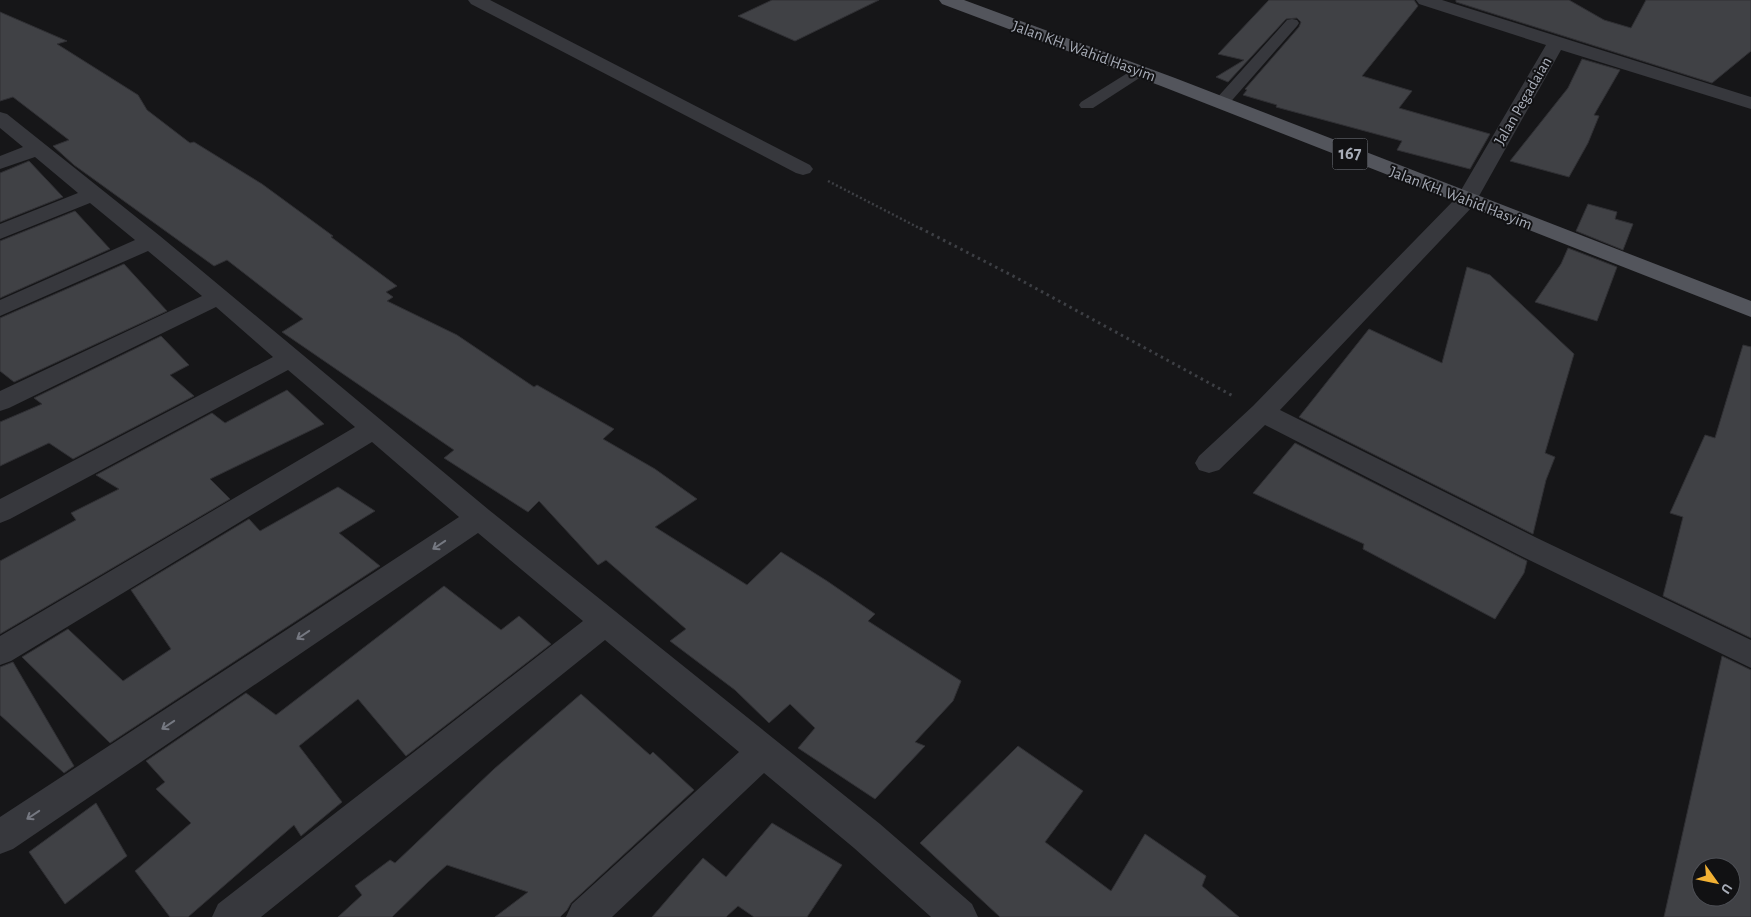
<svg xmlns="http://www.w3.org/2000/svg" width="1751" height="917" viewBox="0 0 1751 917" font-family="'Alegreya Sans',sans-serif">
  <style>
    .building { fill: #404145; stroke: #303034; fill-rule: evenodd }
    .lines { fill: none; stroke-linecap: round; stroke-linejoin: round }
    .path-far1 { stroke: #3d3f44; stroke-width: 2.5; stroke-dasharray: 2 2.5; stroke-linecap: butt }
    .path { stroke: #3d3f44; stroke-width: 3; stroke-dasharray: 2.5 4; stroke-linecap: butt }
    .service { fill: #37383d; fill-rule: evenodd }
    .minor { fill: #37383d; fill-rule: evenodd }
    .primary { fill: #53555c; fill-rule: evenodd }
    .oneway { stroke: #757881 }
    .labels { text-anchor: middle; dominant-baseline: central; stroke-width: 4; stroke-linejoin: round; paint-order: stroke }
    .far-street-label { font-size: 16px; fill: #a8adb8; stroke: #111113 }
    .shield { fill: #111113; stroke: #7b7e86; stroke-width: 1 }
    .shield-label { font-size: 18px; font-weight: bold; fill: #a8adb8 }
  </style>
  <rect width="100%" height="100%" fill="#161618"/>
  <path class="building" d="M772,0h107l-84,41 -57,-25z
    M1269,0h145l4,6 -56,70 50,15 -13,17 91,26 -20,35 -73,-19 5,-9 -126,-34 1,-2 -34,-10 4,-5 -2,-1 54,-62 2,-5 -4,-4 -11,1 -58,63 -12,-5 28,-17 -26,-6z
    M1456,0h113l35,20 27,8 15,-28h105v51l-39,32 -256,-81z
    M0,12l67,29 -10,3 81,51 9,15 43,33 4,-1 68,42 71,52 -2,1 66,49 -11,6 7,5 -6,4 70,34 77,52 3,-2 77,44 -11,10 52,30 42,30 -42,28 92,58 34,-33 46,29 48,33 -7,7 93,60 -8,20 -38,41 10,4 -50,53 -77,-51 17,-20 -25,-24 -21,19 -34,-33 -65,-49 16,-12 -80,-69 -8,5 -59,-64 -11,11 -84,-54 10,-8 -172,-118 21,-13 -76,-59 -13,6 -140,-101 -21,-19 16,-6 -56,-43 -13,4z
    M1582,59l38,11 -26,45 5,1 -11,27 -19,34 -59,-16 58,-73z
    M29,161l34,36 -63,25v-49z
    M1588,204l29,8 -2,7 18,5 -10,26 -47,-19z
    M75,211l35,38 -110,49v-57z
    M1568,248l49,19 -20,54 -62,-19 26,-38z
    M124,264l43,47 -153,71 -14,-11v-53z
    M1467,267l23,8 84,79 -29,99 10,4 -9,23 -13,54 -234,-117 70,-88 73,34z
    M161,336l28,29 -19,10 24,21 -121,63 -24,-16 -49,23v-44l42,-18 -8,-6z
    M1743,345l8,2v291l-88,-42 20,-79 -13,-4 35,-78 10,3z
    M287,390l37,34 -114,55 20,20 -230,135v-73l76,-41 -5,-7 48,-24 -23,-14 116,-62 13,10z
    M1295,443l232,118 -3,12 -29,46 -132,-70 1,-5 -111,-51z
    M338,487l37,24 -36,22 41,33 -270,177 -88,-86 46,-28 55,52 48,-32 -40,-59 118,-71 11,12z
    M444,586l57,44 18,-14 32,28 -145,112 -48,-57 -59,47 43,56 -41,34 -7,-11 -106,92h-18l-35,-46 56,-48 -35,-34 9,-7 -19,-21 100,-68 30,22z
    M1722,656l29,14v247h-87zM1701,867h30v30h-30z
    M13,662l61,104 -10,7 -64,-58v-48z
    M581,694l69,61 3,-3 41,38 -123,113 -4,7 -7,7h-65l33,-25 -81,-27 -19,17 -36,35h-54l24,-22 -7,-9 35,-26 5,3 99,-94z
    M1018,746l65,45 -38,51 66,49 34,-57 61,42 -4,10 37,31h-239l-80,-74z
    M96,803l31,53 -62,48 -36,-52z
    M772,823l70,42 -35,52h-53l-16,-11 -12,11h-74l51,-59 23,19z"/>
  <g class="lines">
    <path class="path-far1" d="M828,181l95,49"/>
    <path class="path" d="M920,228l95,49 218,119"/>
    <path class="service" d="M1292,19l5,1 2,3 -2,3 -70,80h-12l-2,-3 2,-3 72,-80z
      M1139,67l5,2 3,3 -3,3 -51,33h-12l-2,-3 2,-3 53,-33z"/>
    <path class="minor" d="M468,0h22l320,165 3,4 -3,4 -7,2 -7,-2 -325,-169z
      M1416,0h26l309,97v12l-190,-59 -87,155 -194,205 257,128 214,102v28l-234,-114 -252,-129 -46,45 -10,3 -10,-3 -4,-7 4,-7 54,-50 204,-209 89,-152 -127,-41z
      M0,112l7,2 153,122 329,274 391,314 92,80 6,13h-47l-77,-69 -90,-75 -152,144h-46l6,-13 167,-152 -134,-112 -344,277h-49l6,-13 365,-283 -105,-88 -465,316 -13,5v-37l459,-300 -87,-75 -361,219 -11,4v-29l355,-209 -67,-57 -278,149 -10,4v-24l273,-142 -57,-50 -207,101 -9,3v-20l202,-95 -54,-45 -148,65v-16l135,-60 -45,-37 -90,36v-15l78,-31 -43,-36 -35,12v-13l23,-9 -23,-19z"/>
    <path class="primary" d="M939,0h25l211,78 576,223v16l-590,-231 -219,-82z"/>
  </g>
  <defs><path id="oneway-shaft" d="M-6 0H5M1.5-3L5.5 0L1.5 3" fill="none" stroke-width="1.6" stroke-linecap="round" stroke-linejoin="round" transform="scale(1.25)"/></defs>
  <g class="oneway">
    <use href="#oneway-shaft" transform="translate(439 545) rotate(146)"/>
    <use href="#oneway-shaft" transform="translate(303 635) rotate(146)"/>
    <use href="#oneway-shaft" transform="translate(168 725) rotate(146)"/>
    <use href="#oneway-shaft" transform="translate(33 815) rotate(146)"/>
  </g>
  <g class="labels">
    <g class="far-street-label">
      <text transform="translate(1084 51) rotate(20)">Jalan KH. Wahid Hasyim</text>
      <text transform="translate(1523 101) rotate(-60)">Jalan Pegadaian</text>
      <text transform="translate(1461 198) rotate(21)">Jalan KH. Wahid Hasyim</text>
    </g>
    <rect class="shield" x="1332.5" y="138.5" width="35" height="31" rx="4"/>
    <g class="shield-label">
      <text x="1350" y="154">167</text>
    </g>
  </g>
  <g transform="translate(1716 882) rotate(123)"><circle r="24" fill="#111113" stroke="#4d4f55"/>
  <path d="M0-4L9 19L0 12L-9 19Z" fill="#f2b134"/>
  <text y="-8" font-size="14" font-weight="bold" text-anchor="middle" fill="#a8adb8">U</text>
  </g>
</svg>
